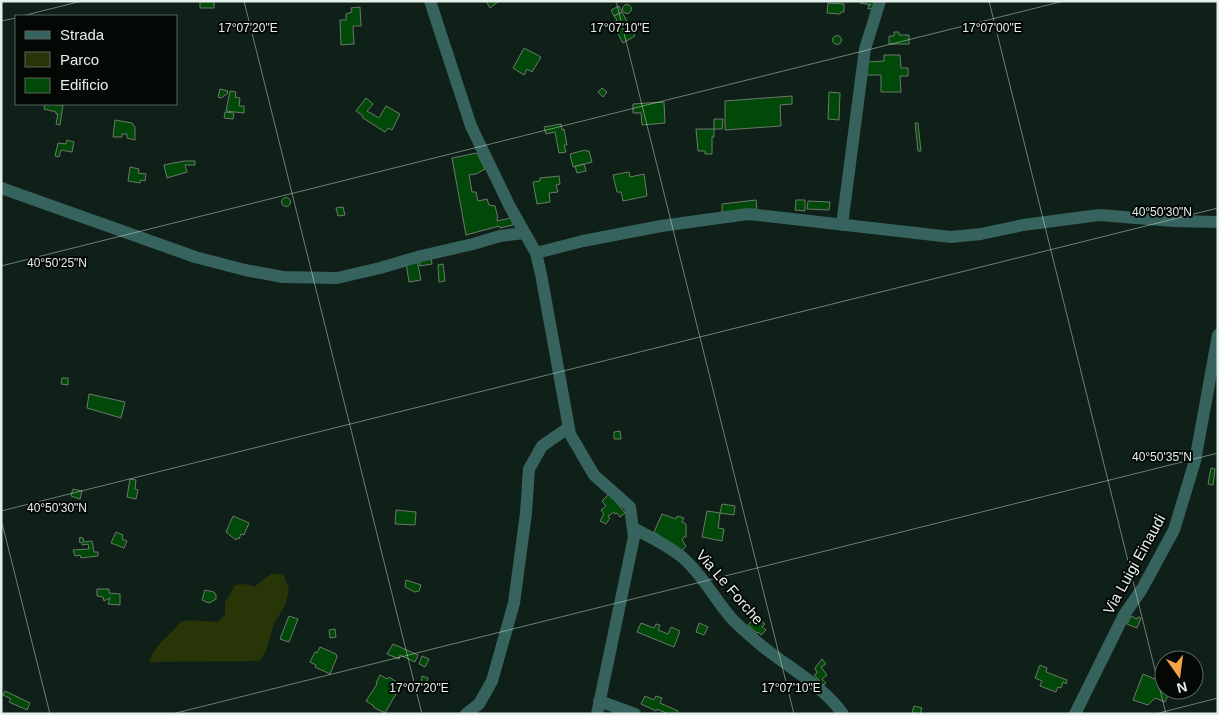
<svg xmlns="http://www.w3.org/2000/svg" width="1219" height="715" viewBox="0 0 1219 715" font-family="Helvetica,sans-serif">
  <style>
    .green { fill: #283506 }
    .building { fill: #004908; stroke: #6c796b }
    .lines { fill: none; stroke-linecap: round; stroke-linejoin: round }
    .minor { stroke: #36635d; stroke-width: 12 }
    .ticks { fill: none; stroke: #e5efea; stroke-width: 1; stroke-opacity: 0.45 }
    .labels { text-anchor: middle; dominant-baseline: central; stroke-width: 4; stroke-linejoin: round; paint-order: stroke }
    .street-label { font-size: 15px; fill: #e5efea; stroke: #030805 }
    .ticks-label { font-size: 12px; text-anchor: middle; fill: #e5efea; stroke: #030805; stroke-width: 4; stroke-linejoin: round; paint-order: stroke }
  </style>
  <rect width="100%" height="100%" fill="#0f2018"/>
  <path class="green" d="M271,574h12l6,14 -3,16 -12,20 -8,27 -6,10 -111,1c8,-21 19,-23 31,-40l9,-2 29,2 7,-8v-12l10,-17 11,-1 8,3z"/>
  <path class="building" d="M200,1h14v7h-14z
    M486,1h13l-9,7z
    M861,1h13l-1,7 -5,1 1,-4h2l-11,-2z
    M828,3l16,1v8h-3l-1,2 -13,-1z
    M622.5 9a4.5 4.5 0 1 1 9 0a4.5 4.5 0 1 1-9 0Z
    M619,6l3,6 -8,4 -3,-6z
    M360,7l1,19h-8l1,18 -13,1 -1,-25h6v-6l6,-2 -1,-4z
    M622,12l13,24 -12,7 -11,-20 5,-3 -3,-4z
    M894,32h5v3h10v9h-20v-8h5z
    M832.5 40a4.5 4.5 0 1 1 9 0a4.5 4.5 0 1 1-9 0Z
    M524,48l17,9 -9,15 -5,-3 -3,6 -11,-7z
    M884,55h16l1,13h7v8h-8l1,16h-20v-17h-15l2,-13 16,-1z
    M602,88l5,4 -4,5 -5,-5z
    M220,89l8,2 -1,3 -6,4 -3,-1z
    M230,91l6,1 -1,5 5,1 -1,8h5v7l-18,-2z
    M829,92l11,1 -1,27 -11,-1z
    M792,96v8l-12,1 1,21 -56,4v-29z
    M366,98l7,6 -6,7 12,7 7,-12 14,8 -8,16 -4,-2 -3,4 -22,-14v-2l-7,-5z
    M664,102l1,21 -23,2 -1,-12h-8v-9z
    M45,104l18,1 -3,20 -4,-1 2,-10h-2v-2l-12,-3z
    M225,112l9,1 -1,6 -9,-1z
    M714,119h9l-1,10h-8z
    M115,120l17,3 3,4v13l-8,-2v-4h-5v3h-9z
    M915,123h3l3,28h-3z
    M561,124l1,6 2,-1 3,16h-3l2,7 -7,1 -4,-21 -9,2 -2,-7z
    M696,129h18v8h-2v17h-7v-3h-7z
    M67,140l7,2 -2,10 -11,-2 -2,7 -4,-1 3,-13 8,1z
    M585,150l1,1h3l3,11 -19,5 -3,-13z
    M477,153l8,16 -9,5 -7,1 3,17h4l2,9 9,-2 2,6 6,1 3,12h-1v3l14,-3 2,7 -13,3 -1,-2 -33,9 -14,-77z
    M184,161h11v4h-10l2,7 -20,6 -3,-13z
    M584,164l2,7 -9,2 -2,-7z
    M130,167l9,2 -1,4 8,1 -1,7 -4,-1 -1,3 -12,-2z
    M629,172l1,5 14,-3 3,22 -24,5 -2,-9h-4l-4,-17z
    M559,176l1,8 -4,1 2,7 -9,1 1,9 -13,2 -4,-22 7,-1v-3z
    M281.5 202a4.5 4.5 0 1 1 9 0a4.5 4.5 0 1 1-9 0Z
    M756,200l1,9 -35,3v-8z
    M796,200h9v11l-10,-1z
    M808,201l22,1 -1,8 -22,-1z
    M343,207l2,8 -7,1 -2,-8z
    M431,257l1,7 -12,2 -1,-6z
    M417,260l4,20 -12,2 -3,-19z
    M443,264l2,17 -6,1 -1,-17z
    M62,378h6v7l-7,-1z
    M89,394l36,8 -4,16 -34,-10z
    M620,431l1,8h-7v-7z
    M1211,468l4,1 -2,16 -5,-1z
    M130,479l6,1 -1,9 3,1 -2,9 -9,-2z
    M73,489l9,2 -2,8 -9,-3z
    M609,494l16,19 -5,4 -3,-4 -2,1 -1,-2 -6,4 2,2 -4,6 -6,-3 4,-7 -3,-4 5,-4 -4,-5z
    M722,504l13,2 -1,9 -14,-2z
    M396,510l20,2 -1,13 -20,-1z
    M707,511l13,2 -2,15 6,1 -2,12 -20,-4z
    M662,514l14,5 1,-3 7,2 -2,4 4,2v13h-2l-2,3 4,6 -4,5 -28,-19z
    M233,516l16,7 -5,12 -3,-1 -2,5 -2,-1 -1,2 -10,-8z
    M116,532l7,3 -1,4 5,2 -3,7 -13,-5z
    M80,537l4,2 -1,3 9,-1 2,11h4v4l-17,2 -1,-3 -5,1 -2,-6 16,-1 -1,-5 -6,1v-2l-3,-1z
    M406,580l15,5 -2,6 -4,1 -10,-5z
    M97,589h12v4l11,1v11l-12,-1 2,-6 -6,3 -1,-4 -6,-1z
    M205,590l9,2 2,3v4l-7,4 -7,-3z
    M289,616l9,3 -9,23 -9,-3z
    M756,616l9,8 -3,3 4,3 -5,5 -3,-3 -1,1 -9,-8z
    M1131,616l6,3 1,-2 3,1 -4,10 -10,-4z
    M641,623l13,5 2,-4 4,1 -2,5 10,4 3,-7 9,4 -6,16 -37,-15z
    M699,623l9,4 -4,8 -8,-3z
    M335,629l1,8 -6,1 -1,-8z
    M393,644l25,11 -3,7 -15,-7 -1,4 -12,-5z
    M320,647l16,7 1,3 -7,17 -15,-7 1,-2 -6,-3 5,-10 2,1z
    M422,656l7,3 -4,8 -6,-3z
    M822,659l4,5 -5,3 6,8 -5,4 4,4 -2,2 -10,-10 3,-2 -2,-5z
    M1040,665l7,3 -1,4 21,8 -1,4 -3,-2 -2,6 -3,-1 -2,5 -16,-6 2,-5 -7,-3z
    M1143,674l21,9v7h6l-5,12 -10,-4 -7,7 -15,-5z
    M380,675l7,4 2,-2 8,5 -1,2 4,3 -15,26 -12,-6 1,-1 -8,-5 11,-17 -1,-1z
    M422,676l6,2 -2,9 -5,-1z
    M5,691l25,12 -3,7 -18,-8 2,-3 -8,-4z
    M645,696l9,4 2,-4 6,2 -2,5 18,8 -2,3h-8l-11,-5 -1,2 -15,-7z
    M914,706l8,2 -2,6 -8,-1z"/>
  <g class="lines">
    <path class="minor" d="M430,1l41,125 38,79 27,48 5,21 29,160 24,41 36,32 4,30 -37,177
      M1,188l194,69 50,13 38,7 54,1 43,-10 41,-12 52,-12 27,-8 24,-3
      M842,225l23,-176 15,-48
      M536,253l47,-12 78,-15 87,-12 203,23 30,-3 42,-9 76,-10 74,6 45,1
      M633,528c17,9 34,17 49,29 21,18 33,43 51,63 7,7 15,14 22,20 29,26 65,42 88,74
      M599,701l36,13
      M466,714l13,-10 13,-23 22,-78 12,-90 3,-44 13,-23 26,-18
      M1075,714l49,-99 18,-26 32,-59 21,-69 23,-126"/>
  </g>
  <path class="ticks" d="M244,1l178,713M616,1l178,713M989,1l177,713M22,16l60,-15M1,21l15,-3M1,266l1063,-265M1,511l1217,-303M1,519l49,195M172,714l1046,-261M1155,714l63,-16"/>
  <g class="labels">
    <g class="street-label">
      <text transform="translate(1134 564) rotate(-61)">Via Luigi Einaudi</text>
      <text transform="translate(730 587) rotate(49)">Via Le Forche</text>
    </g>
  </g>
  <g class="ticks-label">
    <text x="248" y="32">17°07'20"E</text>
    <text x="620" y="32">17°07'10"E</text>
    <text x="992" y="32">17°07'00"E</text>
    <text x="1162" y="216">40°50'30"N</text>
    <text x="57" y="267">40°50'25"N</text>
    <text x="1162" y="461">40°50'35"N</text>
    <text x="57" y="512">40°50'30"N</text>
    <text x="419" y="692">17°07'20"E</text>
    <text x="791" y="692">17°07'10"E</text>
  </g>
  <rect width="1219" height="715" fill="none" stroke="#e5efea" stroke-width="5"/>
  <rect x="15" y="15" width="162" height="90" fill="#030805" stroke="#5d6461"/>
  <rect x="25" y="31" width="25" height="8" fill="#36635d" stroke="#5d6461"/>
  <text x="60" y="40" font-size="15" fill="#e5efea">Strada</text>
  <rect x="25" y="52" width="25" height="15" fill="#283506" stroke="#5d6461"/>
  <text x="60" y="65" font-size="15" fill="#e5efea">Parco</text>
  <rect x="25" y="78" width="25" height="15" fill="#004908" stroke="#5d6461"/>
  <text x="60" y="90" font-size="15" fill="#e5efea">Edificio</text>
  <g transform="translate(1179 675) rotate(166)"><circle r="24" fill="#030805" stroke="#5d6461"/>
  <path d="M0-4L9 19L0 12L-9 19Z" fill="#f7a149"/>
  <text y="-8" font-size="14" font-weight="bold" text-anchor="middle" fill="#e5efea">N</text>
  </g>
</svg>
